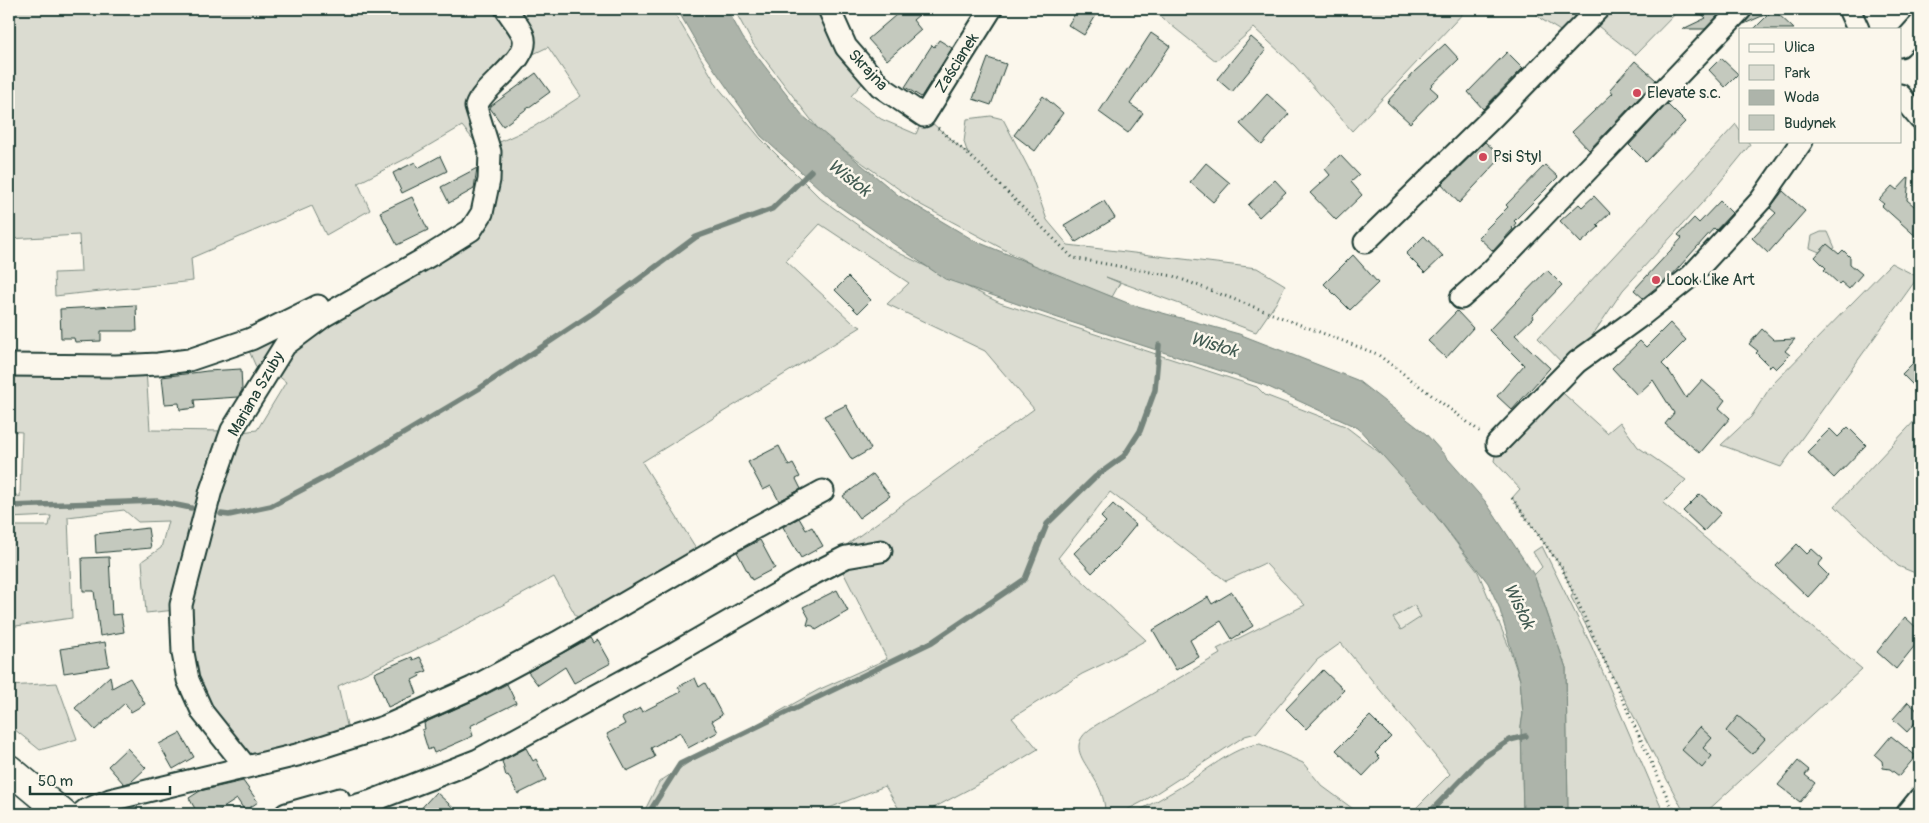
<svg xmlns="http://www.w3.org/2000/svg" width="1929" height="823" viewBox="0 0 1929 823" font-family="Pangolin,sans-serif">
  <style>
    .built { fill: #eae9de }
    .green { fill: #dbdcd1; stroke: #7d8c82; fill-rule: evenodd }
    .water { fill: #adb4aa; stroke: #74847b }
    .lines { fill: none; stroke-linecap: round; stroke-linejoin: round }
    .stream { stroke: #74847b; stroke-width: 5.5 }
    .building { fill: #c4c9be; stroke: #1f3d34 }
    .minor-casing { stroke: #1f3d34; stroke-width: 25 }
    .major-casing { stroke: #1f3d34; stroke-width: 31 }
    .path { stroke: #1f3d34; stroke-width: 3; stroke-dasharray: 1 4; stroke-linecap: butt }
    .minor { stroke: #fbf7ec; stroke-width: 21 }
    .major { stroke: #fbf7ec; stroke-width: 28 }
    .poi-dot { fill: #d1495b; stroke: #fbf7ec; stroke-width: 2 }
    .labels { text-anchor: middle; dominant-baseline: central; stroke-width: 5; stroke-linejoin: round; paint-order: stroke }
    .street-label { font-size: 16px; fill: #1f3d34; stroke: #fbf7ec }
    .poi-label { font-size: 16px; fill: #1f3d34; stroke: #fbf7ec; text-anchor: start }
    .water-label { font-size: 18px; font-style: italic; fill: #425b52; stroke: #fbf7ec }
  </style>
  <rect width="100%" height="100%" fill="#fbf7ec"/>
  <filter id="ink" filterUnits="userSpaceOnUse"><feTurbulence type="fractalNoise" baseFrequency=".02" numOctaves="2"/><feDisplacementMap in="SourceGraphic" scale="10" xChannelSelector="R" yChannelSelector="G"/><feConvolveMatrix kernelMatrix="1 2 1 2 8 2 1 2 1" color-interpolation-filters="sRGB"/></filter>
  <g filter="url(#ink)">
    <path class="built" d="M1414,605l8,12 -21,13 -8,-12z"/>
    <path class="green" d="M9,9h494l18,29 -45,60 6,52 -20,-24 -51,30 -53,27 12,27 -44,25 -14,-29 -121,52 2,23 -138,15 -1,-23 27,-1 -2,-37 -70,4z
      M512,9h160l46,78 42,51 60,60 71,51 109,54 257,84 8,8 80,31 56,43 77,103 31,75 11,33 3,34 -2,12 2,88h-113l40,-40 -109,-131 -24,17 -61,73 -11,3 -101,65 -25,13h-14c1,-50 -66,-66 11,-99l104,-61 -3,-5 88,-44 -40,-42 -39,18 -116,-89 -52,66 88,82 -43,24 -21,10 -70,44 26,31 -46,28 -70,37h-20l-17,-28 -71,28h-171l16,-32 32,-21 127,-71 69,-31 -53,-105 200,-145 -49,-58 -98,-47 22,-21 -89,-59 -34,37 66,61 9,5 -219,135 59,94 -121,67 -26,-46 -99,54 -117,55 11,48 -102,29 -52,-78 -4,-84 43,-168 23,-3 29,-48 -14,-11 14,-23 184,-112 23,-91 42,-19 46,-30 -33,-49 -23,11zM1414,605l7,12 -20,13 -8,-12z
      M734,9h91l41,70 -15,17 30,23 35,15 8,-18 44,38 -4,-12 3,-23 24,-3 12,3 26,50 18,51 21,25 189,23 28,17 -9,18 -20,29 -150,-55 14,6 -8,14 -51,-17 -140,-75 -99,-71 -69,-90z
      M1151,9h316l-115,122 -57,-65 -41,-38 -38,33z
      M1532,9h148l-45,46 -41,-32 -16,19 -37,-23z
      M1736,124l4,6v11h8l2,4 -39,48 -88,97 -54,80 -31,-32z
      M1821,232h7l7,16 -11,6 -14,-6 2,-12z
      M1891,263l27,14 -137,190 -60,-22 30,-28 20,-31z
      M337,299l-77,77 -14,-32z
      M9,369l137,1 4,60 76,1 -50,179 -30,3 -4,-52 19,-13 7,-27 -30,1 -14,-12 -56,7 4,101 -63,9v-101h40l2,-10 -42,2v-24h5l6,3 2,-65 -13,-1z
      M1554,385l53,48 13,-11 18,25 48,33 -23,23 199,166 -158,145h-19l-114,-217 2,-4 -11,-25 -50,-70 8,-9 -26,-28 3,-17z
      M1920,415v160l-22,-9 -63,-60z
      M1542,546l49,99 73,169h-96l-2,-146 -32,-93 8,-8 -9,-15z
      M57,683l20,56 -37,11 -31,-25v-39z
      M1260,744l43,19 19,23 38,28h-228c16,-8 32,-17 47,-26 24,-14 54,-42 81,-44z"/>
    <path class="water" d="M677,9h50l16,29 60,78 95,79 77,46 155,63 109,30 118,46 69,54 59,67 49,74 32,93 2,146h-45l-2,-88 2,-12 -3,-34 -21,-73 -11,-24 -54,-70 -76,-85 -94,-43 -209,-68 -110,-38 -105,-72 -79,-71 -61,-87z"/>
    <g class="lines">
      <path class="stream" d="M9,506l148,-5 34,7
        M221,514l8,1 42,-9 93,-49 116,-69 113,-75 103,-76 76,-28 39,-38
        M648,814l32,-50 252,-122 93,-63 22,-55 48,-47 29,-21 16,-25 15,-41 4,-45
        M1428,814l53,-55 29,-19 16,-4"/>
    </g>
    <path class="building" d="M903,9h23l-13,11 8,10 -34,30 -19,-21z
      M1078,9h22l-16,26 -16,-10z
      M1696,9h28l-19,20h-22l23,-11z
      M1753,9h25l-4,1 20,19h-40l17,-17 -27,12 6,-7z
      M1151,33l19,13 -40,58 13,9 -15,20 -29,-21z
      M1251,37l15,13 -34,42 -15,-13z
      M939,40l13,8 -31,49 -16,-10 27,-42 2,2z
      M1445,44l14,15 -29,28 8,7 -28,29 -23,-21 27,-30z
      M1507,52l16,16 -40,41 -15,-17z
      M988,58l18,6 -15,41 -18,-6z
      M1721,58l17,16 -13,13 -16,-17z
      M1635,61l21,19 -67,70 -17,-18 41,-39 -3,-4z
      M536,73l14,19 -47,34 -13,-18 1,-2z
      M1267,94l22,20 -27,31 -22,-21z
      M1043,96l20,17 -28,38 -21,-16z
      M1667,104l18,18 -39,40 -17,-17z
      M1485,142l17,15 -43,46 -17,-19z
      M1340,155l19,20 -8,7 11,13 -26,25 -26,-27 20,-18 -5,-6z
      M440,156l7,15 -45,22 -9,-20 22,-11 3,6z
      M1206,163l24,20 -17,19 -23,-20z
      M1545,165l13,12 -44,44 2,2 -4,5 1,1 -20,22 -15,-14 30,-30 -2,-2z
      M477,168l-3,21 -25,14 -8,-16z
      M1909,177l-2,23 13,11v29l-38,-34 2,-2 -5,-4 13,-14 5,4z
      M1275,180l11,12 -27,25 -11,-12z
      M1783,191l22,20 -37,42 -16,-15 24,-25 -6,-5z
      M1594,196l16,17 -13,12 2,2 -18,16 -21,-22 19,-17 3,3z
      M412,197l16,33 -31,15 -17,-33z
      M1104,201l11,17 -39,24 -12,-17z
      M1720,201l12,12 -16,17 -2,-2 -42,47 -29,23 -9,-8 48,-52 -4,-3 16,-17 5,5z
      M1424,236l19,20 -18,17 -19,-19z
      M1827,244l12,10 4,-4 7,7v7l12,10 -13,15 -8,-7 -2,2 -15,-14 2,-2 -11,-11z
      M1353,255l25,28 -28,27 -26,-26z
      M1547,270l15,15 -30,31 1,2 -18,17 35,33 -38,42 -15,-14 27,-31 -35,-35z
      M848,277l23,23 -13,13 -23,-23z
      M136,305l1,26h-36v10l-26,1 -1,-4h-13l-1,-29z
      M1457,311l16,17 -27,30 -18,-17z
      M1670,323l16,17 -24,24 7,7 17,27 16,-18 23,20 -6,8 11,10 -30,35 -35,-29 9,-11 -21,-33 -16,15 -25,-27 28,-27 6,6z
      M1762,329l12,11 21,-1 -10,12 5,4 -14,14 -4,-4 -2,2 -14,-14 2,-2 -9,-7z
      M1920,356v36l-18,-18z
      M241,369l1,21 -4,7 -44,3 1,8 -15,2 -1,-7 -14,1 -3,-27 45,-6z
      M846,405l25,44 -19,11 -28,-44z
      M1848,427l18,18 -32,33 -27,-26 23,-23 8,8z
      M779,446l10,20 4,-2 7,13 -4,2 5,10 -22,12 -8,-15 -8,4 -15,-28z
      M873,474l17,22 -31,22 -16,-22z
      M1700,494l21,19 -17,18 -21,-20z
      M1113,504l23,21 -18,22 -26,26 -18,-20 32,-31 -5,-5z
      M799,518l7,12 6,-3 11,19 -22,12 -18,-31z
      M148,528l3,20 -55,5 -1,-19z
      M760,540l15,28 -23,12 -15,-28z
      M1797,544l10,10 5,-5 11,10 -5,6 10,10 -20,22 -32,-31z
      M109,557l3,58 9,-1 3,18 -24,4 -6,-45h-11l-1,-33z
      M837,590l11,21 -32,19 -3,-4 -6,-1 2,-7 -6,-11z
      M1232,592l21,34 -21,13 -11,-18 -31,19 9,17 -23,13 -23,-40 55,-33 4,7z
      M1905,617l15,14v8l-24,30 -19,-17z
      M590,638l3,5 5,-3 13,23 -37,20 -9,-16 -27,18 -10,-13z
      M105,642l4,24 -45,7 -4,-24z
      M412,657l1,3 7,-3 7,14 -8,3 1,2 -8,4 5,14 -29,13 -14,-34z
      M1323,670l21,20 -38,39 -20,-20z
      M110,676l2,12 18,-10 15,26 -14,8 -6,-9 -30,27 -20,-22z
      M695,678l4,9 6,-4 17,32 -10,6 6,11 -30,16 -8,-16 -29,16 4,9 -28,14 -20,-37 18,-10 -3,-6 18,-10 2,4 39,-20 -3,-5z
      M507,684l9,19 -46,23 3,10 -39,17 -2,-5 -4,2 -6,-20 3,-1 -1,-6 53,-24z
      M1908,702l12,11v4l-13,15 -14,-13z
      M1370,716l21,21 -16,16 5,5 -17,18 -27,-26z
      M1738,716l27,23 -13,15 -26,-23z
      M1700,727l12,11 -9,10 9,8 -10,12 -21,-19z
      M180,733l14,24 -21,12 -14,-25z
      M1891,736l25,20 -17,20 -9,-7 -7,-1 -1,-7 -7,-6z
      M127,748l19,20 -15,14 -7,2 -16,-18z
      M526,748l7,13 3,-2 10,21 -28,14 -10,-19 -2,1 -4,-15z
      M1798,761l11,9 -4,5 10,8 -15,19 -22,-17z
      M243,781l15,21 -13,9 -8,-12 -23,15h-16l-9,-16 11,-7z
      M436,792l24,22h-44z"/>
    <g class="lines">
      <g class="minor-casing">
        <path id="minor" d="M829,9l17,38 34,39 44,30 67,-107
          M1849,9l9,20
          M1900,46l20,-22
          M1900,95l20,24
          M1365,242l129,-126 104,-107
          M1461,298l31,-28 249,-261
          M9,365l107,1 42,-2 31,-4 62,-21 67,-33
          M1497,444l80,-82 65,-47 49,-39 70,-76 41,-59
          M246,767l-43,-54 -15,-33 -5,-27 -2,-48 30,-115 21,-60 53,-85 39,-29 107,-61 40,-25 11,-17 7,-33 1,-28 -14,-45c6,-21 57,-48 47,-72 -4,-9 -12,-18 -17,-26
          M81,814l5,-4 24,-10 187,-45 87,-28 88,-39 86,-46 191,-111 74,-40
          M286,814l53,-15
          M326,814l46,-13 106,-41 191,-104 136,-78 41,-21 35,-6
          M1907,814l13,-16"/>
      </g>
      <g class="major-casing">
        <path id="major" d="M9,769l54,45"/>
      </g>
      <path class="path" d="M938,128l42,37 93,93 100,18 204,78 105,79
        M1512,498l50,70 113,246"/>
      <use href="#minor" class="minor"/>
      <use href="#major" class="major"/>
    </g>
  </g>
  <g class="poi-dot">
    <circle cx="1637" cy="93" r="5"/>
    <circle cx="1483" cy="157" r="5"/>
    <circle cx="1656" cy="280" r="5"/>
  </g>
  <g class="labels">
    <g class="street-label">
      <text transform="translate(957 63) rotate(-58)">Zaścianek</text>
      <text transform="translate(868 70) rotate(47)">Skrajna</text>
      <text transform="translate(256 394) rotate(-60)">Mariana Szuby</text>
    </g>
    <g class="poi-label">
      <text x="1647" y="93">Elevate s.c.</text>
      <text x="1493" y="157">Psi Styl</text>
      <text x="1666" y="280">Look Like Art</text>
    </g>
    <g class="water-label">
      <text transform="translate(849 178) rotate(38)">Wisłok</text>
      <text transform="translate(1214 345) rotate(17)">Wisłok</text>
      <text transform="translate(1519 606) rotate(64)">Wisłok</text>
    </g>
  </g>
  <rect width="1929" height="823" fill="none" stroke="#fbf7ec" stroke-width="30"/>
  <rect x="15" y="15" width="1899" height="793" fill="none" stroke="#1f3d34" stroke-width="2" filter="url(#ink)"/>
  <rect x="1739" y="28" width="162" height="115" fill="#fbf7ec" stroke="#a3ada2"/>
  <rect x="1749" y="44" width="25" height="8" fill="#fbf7ec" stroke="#a3ada2"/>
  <text x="1784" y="52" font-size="15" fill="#1f3d34">Ulica</text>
  <rect x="1749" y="65" width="25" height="15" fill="#dbdcd1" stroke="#a3ada2"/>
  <text x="1784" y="78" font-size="15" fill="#1f3d34">Park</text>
  <rect x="1749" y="90" width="25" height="15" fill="#adb4aa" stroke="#a3ada2"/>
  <text x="1784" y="102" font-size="15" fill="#1f3d34">Woda</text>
  <rect x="1749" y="115" width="25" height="15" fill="#c4c9be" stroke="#a3ada2"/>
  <text x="1784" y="128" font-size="15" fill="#1f3d34">Budynek</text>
  <path d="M30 786v8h140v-8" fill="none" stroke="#1f3d34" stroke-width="2.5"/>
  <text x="38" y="786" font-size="15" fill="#1f3d34" stroke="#fbf7ec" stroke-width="4" paint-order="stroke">50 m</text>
</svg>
